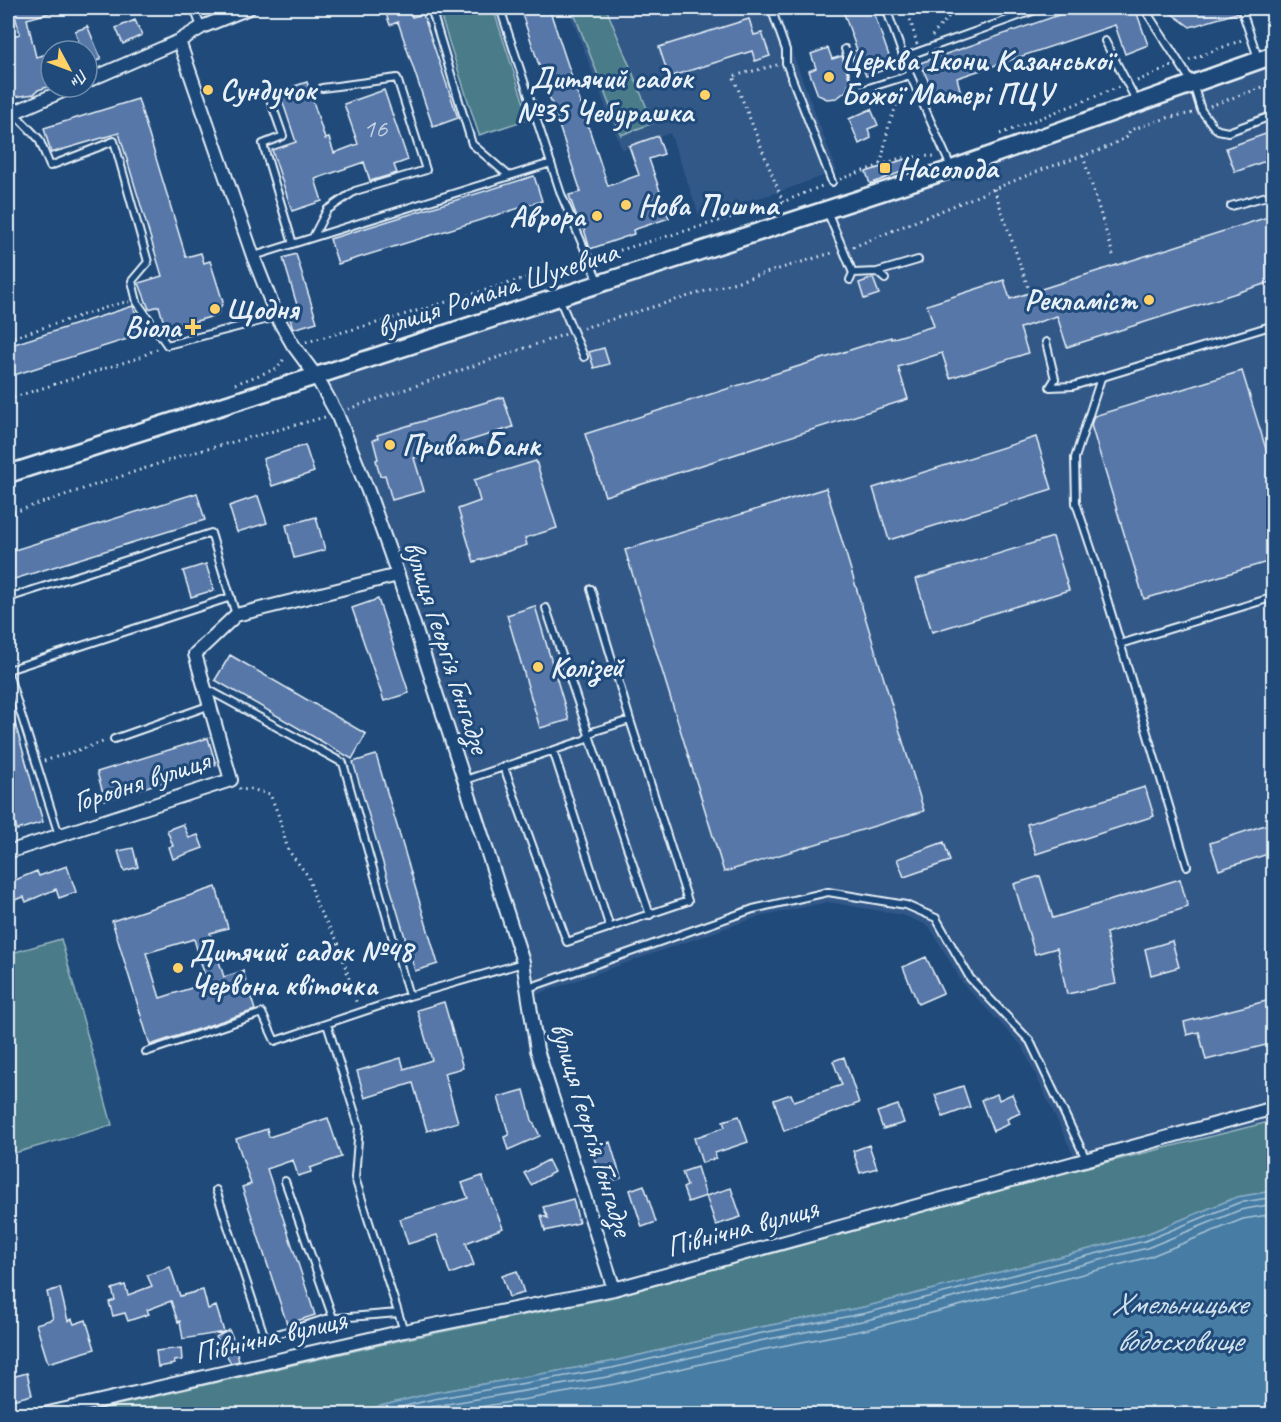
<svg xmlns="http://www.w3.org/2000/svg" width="1281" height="1422" viewBox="0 0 1281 1422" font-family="Caveat,sans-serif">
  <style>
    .built { fill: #305888 }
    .green { fill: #4a7c88; stroke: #99b6c0; stroke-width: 1.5 }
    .water { fill: #477da4; stroke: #87abc6; stroke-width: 1.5 }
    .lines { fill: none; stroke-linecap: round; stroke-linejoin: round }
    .shore { stroke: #a8c3d6; stroke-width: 1.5 }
    .building { fill: #5677a8; stroke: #e8f1f8; stroke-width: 1.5; fill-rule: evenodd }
    .service-casing { stroke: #e8f1f8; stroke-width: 10 }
    .minor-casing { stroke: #e8f1f8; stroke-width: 16 }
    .secondary-casing { stroke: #e8f1f8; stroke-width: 21 }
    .path { stroke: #e8f1f8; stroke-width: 3; stroke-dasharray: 1.5 4.5; stroke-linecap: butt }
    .service { stroke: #1f4a7a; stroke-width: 6 }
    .minor { stroke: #1f4a7a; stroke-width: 12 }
    .secondary { stroke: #1f4a7a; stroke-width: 16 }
    .poi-dot { fill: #ffd166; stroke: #1f4a7a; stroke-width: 2 }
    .labels { text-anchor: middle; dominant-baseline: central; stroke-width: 6; stroke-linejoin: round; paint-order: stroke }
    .number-label { font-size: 27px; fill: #c4d2e4 }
    .poi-label { font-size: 30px; font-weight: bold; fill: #e8f1f8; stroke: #1f4a7a; text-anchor: start }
    .street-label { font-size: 30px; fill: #e8f1f8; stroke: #1f4a7a }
    .water-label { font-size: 32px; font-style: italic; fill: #d0e0eb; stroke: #1f4a7a }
  </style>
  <rect width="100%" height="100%" fill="#1f4a7a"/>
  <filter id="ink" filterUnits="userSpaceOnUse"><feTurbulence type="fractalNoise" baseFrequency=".0167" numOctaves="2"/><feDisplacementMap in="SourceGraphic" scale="12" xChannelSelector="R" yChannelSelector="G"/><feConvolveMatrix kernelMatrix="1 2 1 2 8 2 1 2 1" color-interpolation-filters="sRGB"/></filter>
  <g filter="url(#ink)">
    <path class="built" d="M568,8h210l16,49 43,114 -58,21 -80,23 -29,-82 -48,17z
      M1273,63v1058l-193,48 -58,-123 -59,-62 -34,-58 -26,-11 -75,-13 -73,16 -220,77 -5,-34 -126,-388 -29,-84 -32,-78 -17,-30z"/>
    <path class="green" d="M471,8h22l36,111 -50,16 -38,-118z
      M572,8h34l47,115 -32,12z
      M61,939l51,186 -104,30v-201z
      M1273,1121v70l-36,6 -93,38 -280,72 -108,21 -146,34 -178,31 -83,21h-271l328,-75 203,-41 471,-129z"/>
    <path class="water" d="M1273,1191v223h-924l83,-21 178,-31 146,-34 108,-21 280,-72 93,-38z"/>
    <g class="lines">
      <path class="shore" d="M373,1414l61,-15 178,-31 145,-34 109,-21 279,-72 93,-38 36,-6
        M402,1414l33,-8 178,-30 146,-35 108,-21 280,-72 93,-38 34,-6
        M439,1414l176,-30 146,-34 108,-21 280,-72 94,-38 31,-5"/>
    </g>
    <path class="building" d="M13,8h44v3l-30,8 9,38 15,-4v33l-13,4 -4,4 -26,4v-27l4,-1 -4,-26 6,-1 -1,-7 7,-2z
      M384,8h25l3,9 11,-3 35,104 -25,9 -35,-105 -8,3z
      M520,8h29l59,178 31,-11 -10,-29 29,-10 6,18 -15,5 20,59 -36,12 1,4 -44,15 -10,-33 -3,2 -8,-23 12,-3z
      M842,8h30l21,59 -27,9 -6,-16 -3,7 -5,-15 5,-2z
      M1079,8h56l13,37 -23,9 -10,-29 -158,53 4,15 -13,5 -17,-11 -11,-24z
      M1164,8h72l1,5 -47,14z
      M749,19l5,16 8,-2 8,23 -15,5 -3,-10 -83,26 -10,-30z
      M135,20l7,15 -19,9 -7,-16z
      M87,25l14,34 -14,6v-14h-5l-7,-20 12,-4z
      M828,48l4,11 10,-3 8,25 -4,10 -9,7 -10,1 -9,-4 -9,-24 7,-3 -5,-14z
      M307,82l18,57 4,-1 5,15 24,-9 -14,-40 40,-14 24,70 -14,5 3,8 -27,8 -6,-19 -49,17 7,22 -30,10 -20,-61 24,-8 -17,-51z
      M138,99l48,158 15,-4 3,10 6,-2 13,41 -6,13 -45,13 -1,-3 -6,2 -6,-21 -10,3 -10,-26 23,-7 -43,-143 -68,20 -7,-25z
      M871,109l7,16 -10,4 3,9 -12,6 -10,-25z
      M1274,131v27l-39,14 -9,-24z
      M905,159l4,10 -39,15 -4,-12z
      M534,176l8,25 -204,63 -8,-25z
      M1274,215v66l-207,66 -10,-31 -37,12 8,25 -78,25 -8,-25 -44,14 10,32 -303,97 -20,-62 306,-97v2l43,-13 -7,-21 77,-25 6,19z
      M296,254l21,68 -24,7 -6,-21 10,-3 -14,-47z
      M873,278l6,16 -15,5 -5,-16z
      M133,306l10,28 -135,43v-31z
      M604,348l5,16 -15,4 -5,-16z
      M1242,371l32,104v85l-130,39 -53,-174 3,-9z
      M503,397l10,30 -99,31 10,33 -32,9 -7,-25 -5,1 -4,-16 2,-1 -5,-19 5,-2 -1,-3z
      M1036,437l16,52 -163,51 -16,-52z
      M305,445l9,27 -42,14 -9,-27z
      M536,461l21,67 -32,10 2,7 -53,17 -16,-53 22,-8 -6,-21z
      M826,488l98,323 -200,61 -99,-322z
      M197,493l8,27 -197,61v-29z
      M258,496l9,27 -30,9 -8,-26z
      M316,517l9,33 -31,8 -8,-33z
      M1053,537l16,53 -137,42 -16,-53z
      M206,564l8,26 -23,7 -8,-26z
      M378,599l31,94 -25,8 -32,-93z
      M535,606l34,114 -29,8 -33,-113z
      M230,655l136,79 -14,25 -137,-79z
      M8,709h3l32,113 -26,8 -9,-34z
      M208,738l8,27 -111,35 -8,-28z
      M376,755l62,209 -23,7 -62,-209z
      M1145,787l9,29 -118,38 -9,-30z
      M1274,822v30l-55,18 -9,-27z
      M183,824l6,14 9,-3 5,13 -30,11 -4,-12 4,-1 -6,-16z
      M944,842l6,19 -46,16 -7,-18z
      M133,848l5,19 -14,4 -6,-20z
      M67,866l9,26 -17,6 -3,-9 -30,13 -2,-5 -16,5v-19l29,-12 2,5z
      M1040,876l13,42 127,-39 8,28 -82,26 10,51 -49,10 -10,-46 -22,6 -21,-70z
      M216,887l12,41 -18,5 14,44 19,-6 12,39 -105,35 -38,-124zM194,939l13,44 -47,15 -14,-45z
      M1172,941l7,26 -28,8 -6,-26z
      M926,957l17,36 -25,11 -15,-37z
      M1274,999v44l-68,17 -7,-28 -12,3 -3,-13z
      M444,1002l19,66 -19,5 14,49 -31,9 -14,-48 -48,15 -8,-27 44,-13 3,11 28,-9 -15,-50z
      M844,1057l15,46 -75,28 -10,-31 17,-6 3,7 48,-16 -9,-24z
      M963,1086l7,21 -27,10 -8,-22z
      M524,1090l8,30 8,16 -32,14 -4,-13 5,-2 -11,-38z
      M997,1094l2,6 13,-6 8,19 -13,6 2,5 -16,7 -12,-31z
      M898,1105l6,18 -21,6 -6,-17z
      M739,1116l9,26 -33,11 1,5 -14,5 -8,-25 31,-11 -2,-6z
      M328,1118l13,39 -31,11 1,4 -13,4 -5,-16 -26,9 48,146 -28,9 -45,-137 9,-3 -15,-45 31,-10 2,8z
      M610,1142l11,36 -18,6 -12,-35z
      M869,1145l8,23 -17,5 -7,-22z
      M548,1160l6,12 -23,13 -7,-12z
      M697,1167l9,29 -18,6 -5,-14 4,-2 -5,-14z
      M482,1176l21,52 -37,15 8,22 -24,9 -13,-39 -29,9 -8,-25 68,-21 -6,-15z
      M644,1185l12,37 -14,5 -12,-37z
      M731,1188l10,29 -25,8 -10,-29z
      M573,1199l6,24 -34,8 -4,-16 7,3 -5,-11z
      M170,1267l10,29 23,-6 5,19 8,-3 8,26 -41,7 -3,-18 -2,1 -7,-21 -24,9 2,4 -21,7 -3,-8 -12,3 -4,-14 6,-2 -3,-11 13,-4 3,10 24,-9 -5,-11z
      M517,1271l7,22 -15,4 -7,-21z
      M60,1288l8,33 4,-2 2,5 12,-4 9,29 -47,14 -12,-39 17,-5 -6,-27z
      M229,1330l4,8 6,23 -8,2 -15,-26z
      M181,1348l1,12 -8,1 1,3 -17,3 -2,-16z
      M27,1373l5,22 -24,6v-23z"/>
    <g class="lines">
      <g class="service-casing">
        <path id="service" d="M194,8l7,19
          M431,8l41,136 37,32
          M500,8l61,186 38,89
          M771,8l15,42v13l46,119
          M1144,8l49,76 8,26 13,17 4,3 10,2 46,-17
          M1241,8l17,50
          M1270,8l4,11
          M1105,41l32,61
          M845,49l14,42 51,-16 -24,-67
          M904,57l137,-49
          M910,75l41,92
          M269,96l14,40 -20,8 30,100
          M14,113l25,26 11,27 64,-25 34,121 -16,19 5,21 30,43 109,-28
          M1231,206l43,-12
          M827,211l26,62 -3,7
          M313,237l14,-27 28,-19 71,-21 -29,-92 -75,10
          M254,256l297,-93
          M877,272l41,-12
          M853,273l24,-1 8,7
          M559,298l25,59
          M1046,342l9,37 -5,8 23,-1 201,-61
          M1101,378l-26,80 1,45 22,66 89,297
          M8,598l203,-65 25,82
          M546,608l104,307
          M1120,644l154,-47
          M8,670l223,-73
          M8,673l51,162
          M207,689l136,74 66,233
          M114,739l94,-33
          M553,750l57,178
          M504,767l63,175 121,-41 -58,-181 -39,-131
          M465,780l119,-40 11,-9 35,-11
          M528,988l225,-79 75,-17 78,13 30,13 34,60 60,63 56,118
          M327,1024l32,102 -4,52 49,153
          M146,1052l116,-39 13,28 134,-45 114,-33
          M285,1181l48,137
          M216,1190l49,148 60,-19 73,-6"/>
      </g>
      <g class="minor-casing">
        <path id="minor" d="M179,41l74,215 24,61 16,28 23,31 21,38 31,77 30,84 125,387 14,88 77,239
          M87,81l92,-40 23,-14 47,-19
          M8,115l64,-28
          M8,852l223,-72 -36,-126 41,-39 162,-40
          M44,1414l360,-83 210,-42 660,-181"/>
      </g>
      <g class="secondary-casing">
        <path id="secondary" d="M8,474l308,-98 636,-207 322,-114"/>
      </g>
      <path class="path" d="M907,8l10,36
        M932,36l24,-28
        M1189,60l53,-20
        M777,65l-44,11 50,126
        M1137,81l35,-15
        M1210,106l64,-23
        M1000,134l119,-47
        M1083,156l31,102
        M881,164l8,-40 15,-37
        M840,179l64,-22 33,-1
        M994,189l34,98
        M853,247l185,-76 65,-22 24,-12 3,-7 40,-13 23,-4
        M597,257l186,-55 39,-16
        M583,328l252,-76
        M8,339l112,-36 9,-1
        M306,342l74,-20 199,-60
        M235,384l43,-16 7,-11
        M8,399l130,-41 21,-10
        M348,409l218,-75
        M8,514l177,-59 140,-38
        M44,761l62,-20
        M239,788l2,2 9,-1 20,5 8,20 10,36 20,26 10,32 20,34 19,63"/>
      <use href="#service" class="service"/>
      <use href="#minor" class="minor"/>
      <use href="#secondary" class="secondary"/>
    </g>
  </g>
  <g class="poi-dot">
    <circle cx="829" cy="77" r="6"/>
    <circle cx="208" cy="90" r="6"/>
    <circle cx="705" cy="95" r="6"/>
    <rect x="879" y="162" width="12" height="12" rx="3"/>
    <circle cx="626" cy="205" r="6"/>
    <circle cx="597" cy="216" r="6"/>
    <circle cx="1149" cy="300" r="6"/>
    <circle cx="215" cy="309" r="6"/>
    <path d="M190 318h6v6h6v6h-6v6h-6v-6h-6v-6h6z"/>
    <circle cx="390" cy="445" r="6"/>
    <circle cx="538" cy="667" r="6"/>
    <circle cx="178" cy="968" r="6"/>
  </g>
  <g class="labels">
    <g class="number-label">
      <text x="375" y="128">16</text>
    </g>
    <g class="poi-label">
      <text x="841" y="60">Церква Ікони Казанської<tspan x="841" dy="34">Божої Матері ПЦУ</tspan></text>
      <text x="693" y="78" text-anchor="end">Дитячий садок<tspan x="693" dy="34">№35 Чебурашка</tspan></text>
      <text x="220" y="90">Сундучок</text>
      <text x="897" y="168">Насолода</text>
      <text x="638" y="205">Нова Пошта</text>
      <text x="585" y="216" text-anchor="end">Аврора</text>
      <text x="1137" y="300" text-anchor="end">Рекламіст</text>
      <text x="227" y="309">Щодня</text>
      <text x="181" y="327" text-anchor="end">Віола</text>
      <text x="402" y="445">ПриватБанк</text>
      <text x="550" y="667">Колізей</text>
      <text x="190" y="951">Дитячий садок №48<tspan x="190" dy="34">Червона квіточка</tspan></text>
    </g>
    <g class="street-label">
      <text transform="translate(497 289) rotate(-18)">вулиця Романа Шухевича</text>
      <text transform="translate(447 647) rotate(72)">вулиця Георгія Гонгадзе</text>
      <text transform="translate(141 781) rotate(-18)">Городня вулиця</text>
      <text transform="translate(592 1129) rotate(73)">вулиця Георгія Гонгадзе</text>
      <text transform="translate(742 1227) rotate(-15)">Північна вулиця</text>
      <text transform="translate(270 1336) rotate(-13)">Північна вулиця</text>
    </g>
    <g class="water-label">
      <text x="1179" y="1303">Хмельницьке<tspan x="1179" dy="37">водосховище</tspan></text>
    </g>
  </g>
  <rect width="1281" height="1422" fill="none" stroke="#1f4a7a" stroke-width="30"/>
  <rect x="15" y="15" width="1251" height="1392" fill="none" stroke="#e8f1f8" stroke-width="2" filter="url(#ink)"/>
  <g transform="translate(69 69) rotate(131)"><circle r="28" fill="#1f4a7a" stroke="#6f8dac" stroke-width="1.5"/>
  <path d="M0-4.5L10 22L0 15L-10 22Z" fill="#ffd166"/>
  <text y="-9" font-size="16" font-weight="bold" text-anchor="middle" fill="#e8f1f8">Пн</text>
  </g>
</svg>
